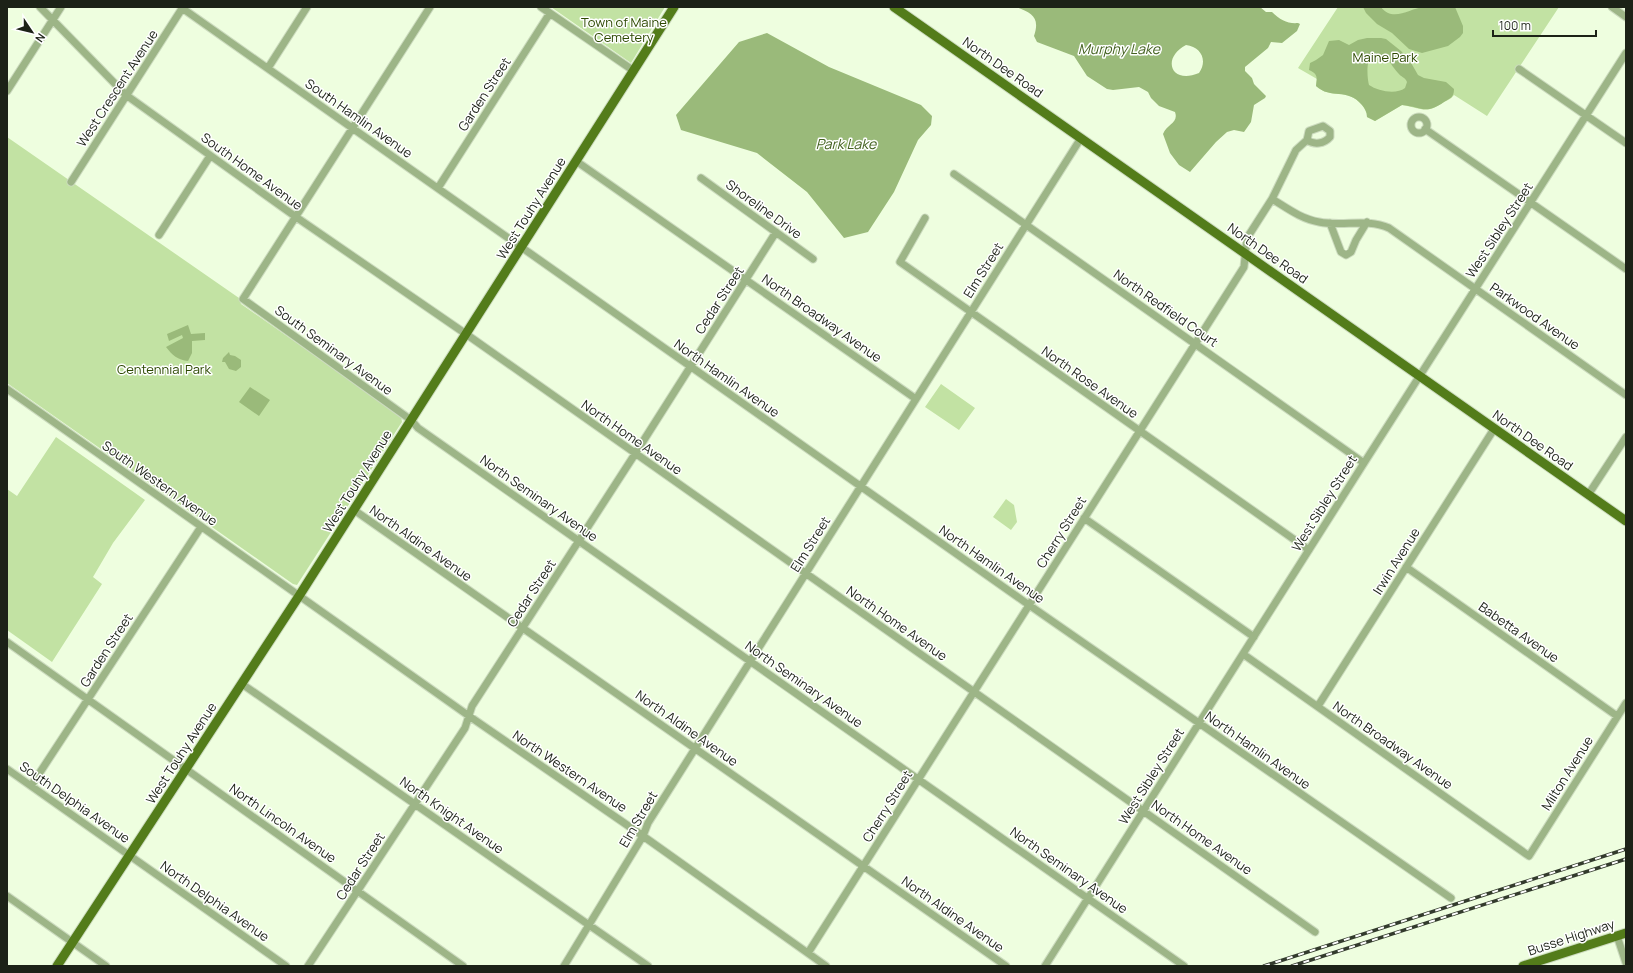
<svg xmlns="http://www.w3.org/2000/svg" width="1633" height="973" viewBox="0 0 1633 973" font-family="Manrope,sans-serif">
  <style>
    .green { fill: #c2e2a3 }
    .water { fill: #9aba7a; fill-rule: evenodd }
    .lines { fill: none; stroke-linecap: round; stroke-linejoin: round }
    .minor-casing { stroke: #ccdbbf; stroke-width: 9 }
    .major-casing { stroke: #ccdbbf; stroke-width: 11 }
    .minor { stroke: #9db587; stroke-width: 7 }
    .major { stroke: #537c1a; stroke-width: 9 }
    .rail-casing { stroke: #333b2d; stroke-width: 3.5 }
    .rail { stroke: #fff; stroke-width: 2; stroke-dasharray: 6; stroke-linecap: butt }
    .labels { text-anchor: middle; dominant-baseline: central; stroke-width: 3; stroke-linejoin: round; paint-order: stroke }
    .park-label { font-size: 13px; fill: #2c4800; stroke: #fff }
    .street-label { font-size: 13px; fill: #1c2217; stroke: #fff }
    .water-label { font-size: 14px; font-style: italic; fill: #43611f; stroke: #fff }
  </style>
  <rect width="100%" height="100%" fill="#eefedf"/>
  <path class="green" d="M551,7h114l-34,56z
    M1338,7h221l-72,109 -33,-21c-3,4 -6,5 -10,7 -19,13 -22,6 -42,3l-27,16 -8,-4c0,-5 -2,-8 -5,-12 -15,-18 -31,-5 -46,-19l1,-7 -19,-11z
    M7,137l232,161 2,6 160,112 1,6 -2,3 -103,160 -4,-1 -286,-201z
    M941,384l34,24 -16,22 -34,-23z
    M56,437l89,63 -32,43 -20,34 9,7 -50,78 -45,-32v-141l10,7z
    M1006,499l8,6 3,17 -6,8 -18,-13z"/>
  <path class="water" d="M1016,7h244l6,5h6c8,8 16,12 26,11l2,1 -3,7 -15,12 -11,-1 -3,6 -23,19v4l7,7 2,6 12,12 -1,2 -11,7 -3,17 -7,10 -10,-2 -7,2 -11,10 -26,30 -11,-7 -9,-12 -7,-19c4,-10 16,-11 12,-22l-16,-6 -8,-8 -3,-6 -9,-5 -26,3 -6,-1 -20,-13 -13,-20 -37,-14 -3,-6c6,-18 -1,-23 -18,-29zM1186,45c15,2 22,15 13,28 -28,12 -38,-15 -13,-28z
    M1363,7h18c12,16 29,1 43,0 10,-1 21,0 31,0l8,19v7l-3,4 -12,9 -26,7 -13,-4 -17,-16 -15,-9 -11,-11z
    M767,33l62,34 92,38 11,11 -1,9 -13,15 -24,52 -26,40 -24,6 -37,-46 -50,-39 -76,-23 -5,-15 63,-73z
    M1367,38h14l5,1 15,12 9,10 8,14 6,3 22,4 8,7c0,9 -4,9 -10,13 -19,13 -22,5 -42,3l-27,16 -8,-4c0,-5 -2,-8 -5,-12 -15,-18 -31,-5 -46,-19 1,-9 2,-12 -7,-16l1,-7 6,-3 7,-5 6,-14 10,-1 10,5 9,-5zM1372,55c20,3 14,4 26,18 3,4 7,4 9,9l-2,6c-9,7 -27,3 -36,-3 -2,-7 -3,-26 3,-30z
    M188,325l3,9 14,-1v7l-13,1v12l-4,8c-10,-1 -16,-6 -22,-14l17,-9 -1,-3 -13,6 -2,-7z
    M229,352l1,3 5,1 6,4v7l-5,4 -7,-2 -4,-7h-3l1,-4z
    M250,387l20,13 -11,16 -20,-14z"/>
  <g class="lines">
    <g class="minor-casing">
      <path id="minor" d="M40,7l86,88 170,122 170,117 849,598
        M430,7l-187,292 168,121 7,8 766,538
        M541,7l93,64
        M1612,7l14,10
        M182,8l847,597 422,293
        M268,68l39,-61
        M1519,69l107,74
        M7,91l54,-84
        M1411 125a8 8 0 1 1 16 0a8 8 0 1 1-16 0Z
        M1425,129l201,140
        M576,161l340,238
        M954,174l410,289
        M701,178l112,81
        M71,182l112,-175
        M438,188l112,-175
        M1272,199c15,9 29,20 47,23 24,5 47,-4 70,6l237,167
        M925,218l-25,44 409,288
        M1330,223l11,29 5,3 5,-3 5,-12 11,-18
        M159,235l51,-79
        M7,389l462,327 174,120 183,130
        M1588,495l38,-58
        M354,510l652,456
        M1084,518l170,119
        M1406,567l211,149
        M7,642l456,324
        M1243,654l286,202 97,-153
        M242,684l406,282
        M1318,706l176,-277
        M7,769l279,197
        M31,786l170,-259
        M7,896l99,70
        M1617,936l9,27
        M808,953l436,-686 3,-29 25,-39 24,-49 11,-10 2,-9 14,-5 7,5v6c-6,7 -16,8 -23,3
        M308,966l157,-238 7,-22 163,-252 141,-222
        M564,966l79,-130 5,-13 433,-685
        M1045,966l319,-503 262,-410"/>
    </g>
    <g class="major-casing">
      <path id="major" d="M894,7l732,514
        M57,966l242,-370 375,-589
        M1523,966l103,-33"/>
    </g>
    <use href="#minor" class="minor"/>
    <use href="#major" class="major"/>
    <g class="rail-casing">
      <path id="rail" d="M1264,966l362,-117
        M1292,966l334,-107"/>
    </g>
    <use href="#rail" class="rail"/>
  </g>
  <g class="labels">
    <g class="park-label">
      <text x="624" y="22">Town of Maine<tspan x="624" dy="15">Cemetery</tspan></text>
      <text x="1385" y="57">Maine Park</text>
      <text x="164" y="369">Centennial Park</text>
    </g>
    <g class="street-label">
      <text transform="translate(1003 67) rotate(35)">North Dee Road</text>
      <text transform="translate(117 88) rotate(-57)">West Crescent Avenue</text>
      <text transform="translate(484 94) rotate(-57)">Garden Street</text>
      <text transform="translate(359 118) rotate(35)">South Hamlin Avenue</text>
      <text transform="translate(252 171) rotate(36)">South Home Avenue</text>
      <text transform="translate(531 208) rotate(-58)">West Touhy Avenue</text>
      <text transform="translate(764 209) rotate(36)">Shoreline Drive</text>
      <text transform="translate(1499 230) rotate(-57)">West Sibley Street</text>
      <text transform="translate(1268 253) rotate(35)">North Dee Road</text>
      <text transform="translate(983 270) rotate(-58)">Elm Street</text>
      <text transform="translate(719 300) rotate(-57)">Cedar Street</text>
      <text transform="translate(1166 308) rotate(35)">North Redfield Court</text>
      <text transform="translate(1535 316) rotate(35)">Parkwood Avenue</text>
      <text transform="translate(822 318) rotate(35)">North Broadway Avenue</text>
      <text transform="translate(334 350) rotate(36)">South Seminary Avenue</text>
      <text transform="translate(727 378) rotate(35)">North Hamlin Avenue</text>
      <text transform="translate(1090 382) rotate(35)">North Rose Avenue</text>
      <text transform="translate(632 437) rotate(35)">North Home Avenue</text>
      <text transform="translate(1533 440) rotate(35)">North Dee Road</text>
      <text transform="translate(357 481) rotate(-58)">West Touhy Avenue</text>
      <text transform="translate(160 483) rotate(35)">South Western Avenue</text>
      <text transform="translate(539 498) rotate(35)">North Seminary Avenue</text>
      <text transform="translate(1324 503) rotate(-58)">West Sibley Street</text>
      <text transform="translate(1061 532) rotate(-58)">Cherry Street</text>
      <text transform="translate(421 543) rotate(35)">North Aldine Avenue</text>
      <text transform="translate(810 544) rotate(-58)">Elm Street</text>
      <text transform="translate(1396 561) rotate(-58)">Irwin Avenue</text>
      <text transform="translate(992 564) rotate(35)">North Hamlin Avenue</text>
      <text transform="translate(531 593) rotate(-57)">Cedar Street</text>
      <text transform="translate(897 623) rotate(35)">North Home Avenue</text>
      <text transform="translate(1519 632) rotate(35)">Babetta Avenue</text>
      <text transform="translate(106 650) rotate(-57)">Garden Street</text>
      <text transform="translate(804 684) rotate(35)">North Seminary Avenue</text>
      <text transform="translate(687 728) rotate(35)">North Aldine Avenue</text>
      <text transform="translate(1393 745) rotate(35)">North Broadway Avenue</text>
      <text transform="translate(1258 750) rotate(35)">North Hamlin Avenue</text>
      <text transform="translate(181 753) rotate(-57)">West Touhy Avenue</text>
      <text transform="translate(570 771) rotate(34)">North Western Avenue</text>
      <text transform="translate(1567 773) rotate(-58)">Milton Avenue</text>
      <text transform="translate(1151 776) rotate(-58)">West Sibley Street</text>
      <text transform="translate(75 802) rotate(35)">South Delphia Avenue</text>
      <text transform="translate(887 806) rotate(-58)">Cherry Street</text>
      <text transform="translate(452 815) rotate(35)">North Knight Avenue</text>
      <text transform="translate(638 819) rotate(-60)">Elm Street</text>
      <text transform="translate(283 823) rotate(35)">North Lincoln Avenue</text>
      <text transform="translate(1202 837) rotate(35)">North Home Avenue</text>
      <text transform="translate(360 866) rotate(-57)">Cedar Street</text>
      <text transform="translate(1069 870) rotate(35)">North Seminary Avenue</text>
      <text transform="translate(215 901) rotate(35)">North Delphia Avenue</text>
      <text transform="translate(953 914) rotate(35)">North Aldine Avenue</text>
      <text transform="translate(1571 937) rotate(-18)">Busse Highway</text>
    </g>
    <g class="water-label">
      <text x="1119" y="48">Murphy Lake</text>
      <text x="846" y="143">Park Lake</text>
    </g>
  </g>
  <rect width="1633" height="973" fill="none" stroke="#1c2217" stroke-width="16"/>
  <g transform="translate(32 32) rotate(125)" stroke="#ffffff" stroke-width="3" paint-order="stroke">
  <path d="M0-3L7 15L0 10L-7 15Z" fill="#1c2217"/>
  <text y="-6" font-size="11" font-weight="bold" text-anchor="middle" fill="#1c2217">N</text>
  </g>
  <path d="M1493 30v6h103v-6" fill="none" stroke="#1c2217" stroke-width="2"/>
  <text x="1499" y="30" font-size="12" fill="#1c2217" stroke="#ffffff" stroke-width="3" paint-order="stroke">100 m</text>
</svg>
